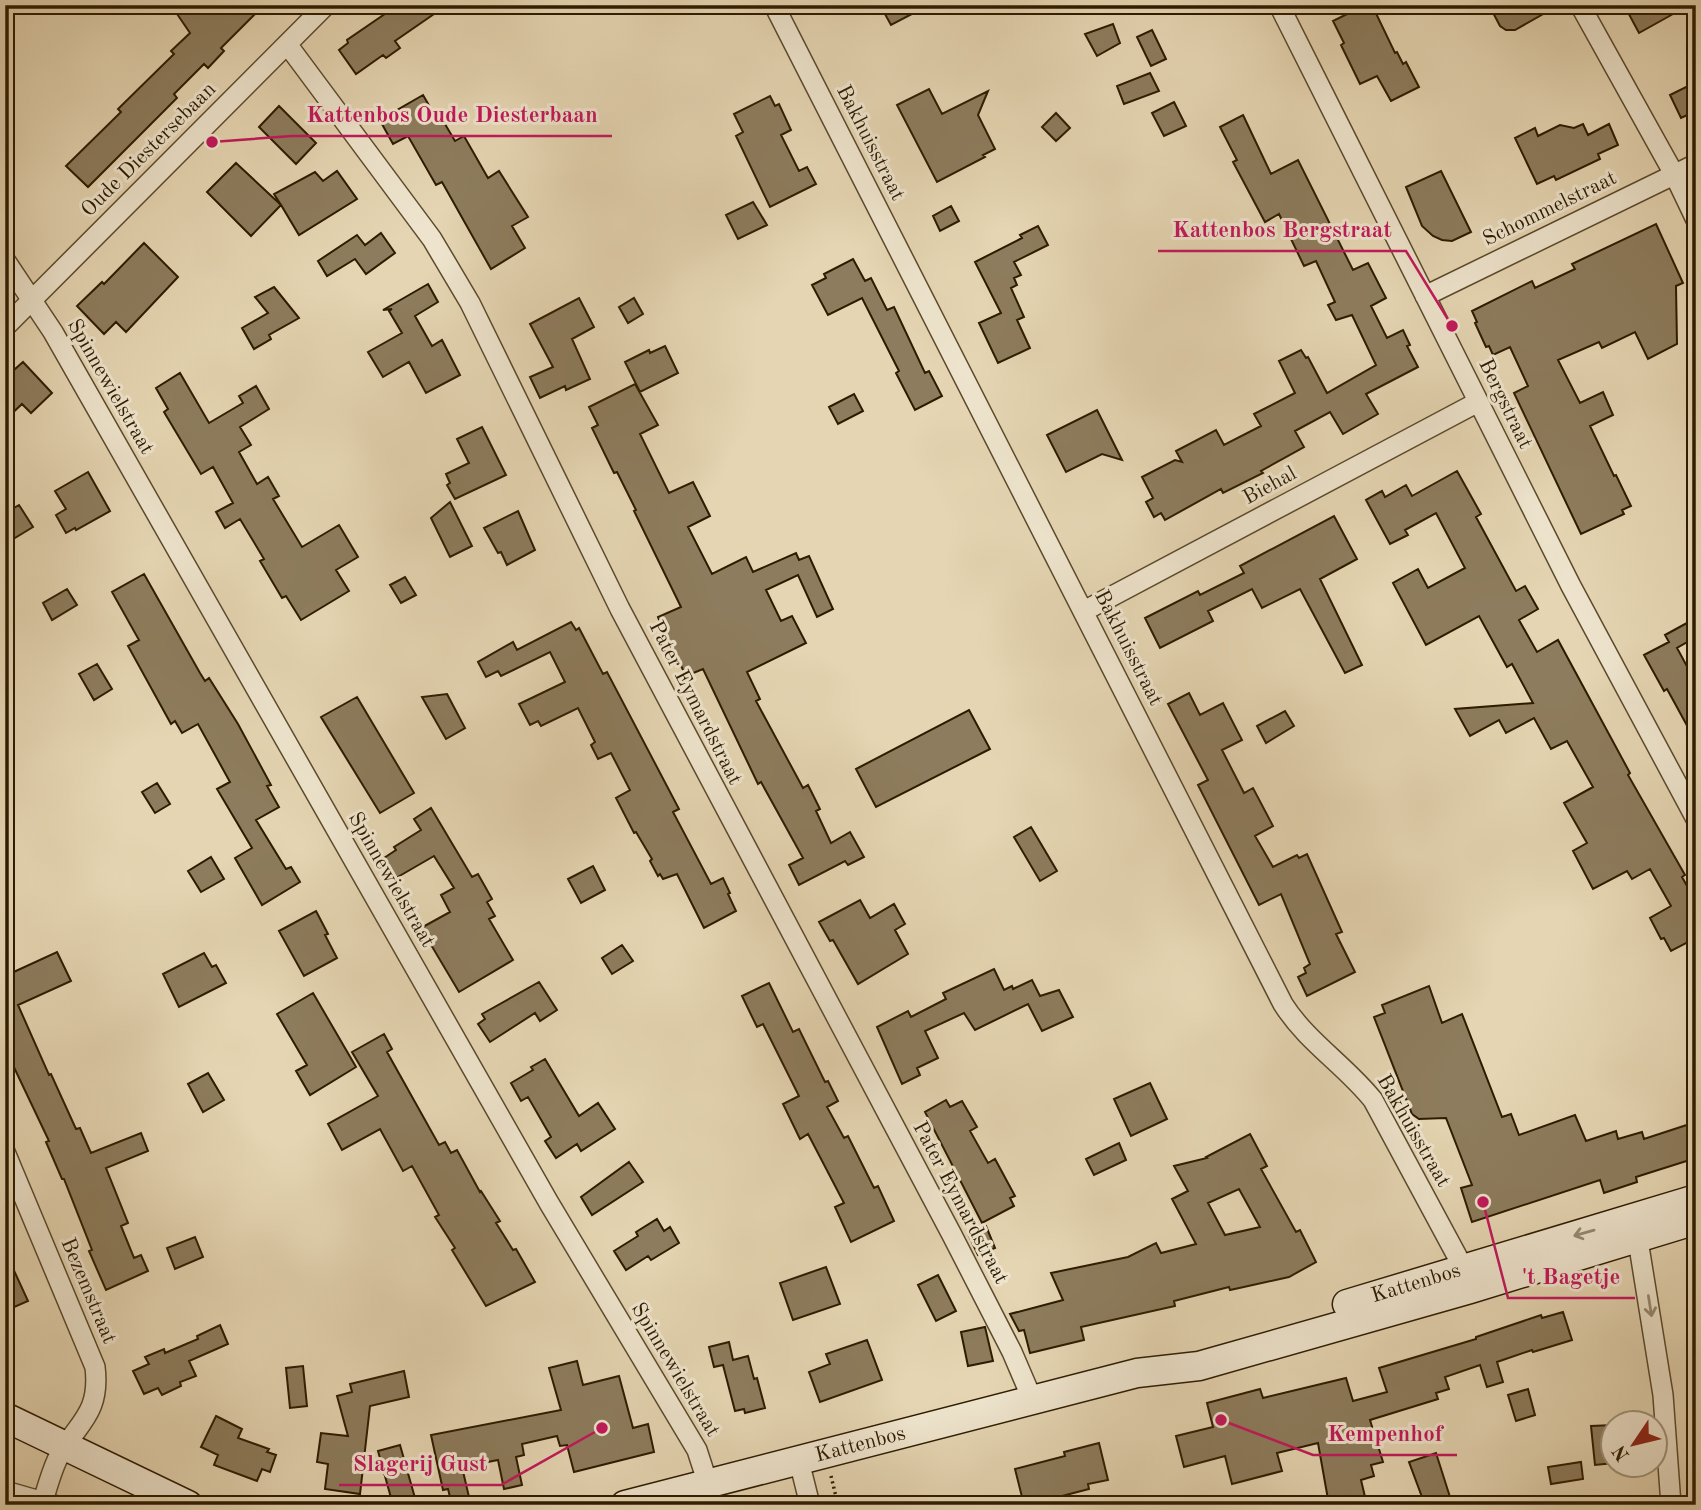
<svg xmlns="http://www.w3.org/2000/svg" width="1701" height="1510" viewBox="0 0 1701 1510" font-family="'Old Standard TT',serif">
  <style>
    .building { fill: #8d7c5d; stroke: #2d1b00; stroke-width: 2; fill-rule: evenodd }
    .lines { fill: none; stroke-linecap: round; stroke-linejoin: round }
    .street-casing { stroke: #5b4a2c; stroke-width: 22 }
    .secondary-casing { stroke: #2d1b00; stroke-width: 31 }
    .path { stroke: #2d1b00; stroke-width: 3.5; stroke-dasharray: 2 3.5; stroke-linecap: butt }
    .street { stroke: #eee4cd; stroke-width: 19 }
    .secondary { stroke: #eee4cd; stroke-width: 28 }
    .oneway { stroke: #978a71 }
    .labels { text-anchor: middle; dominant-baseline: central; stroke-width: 6; stroke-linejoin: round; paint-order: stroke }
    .street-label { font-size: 21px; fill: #2d1b00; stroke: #eee4cd }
    .leader { fill: none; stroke: #c2185b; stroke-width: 2.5 }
    .callout-dot { fill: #c2185b; stroke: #eee4cd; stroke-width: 2.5 }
    .callout-label { font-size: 23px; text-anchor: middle; font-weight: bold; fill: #c2185b; stroke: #eee4cd; stroke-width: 6; stroke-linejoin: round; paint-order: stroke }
  </style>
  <rect width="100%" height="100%" fill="#e5d5b2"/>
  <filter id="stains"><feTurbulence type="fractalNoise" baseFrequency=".00286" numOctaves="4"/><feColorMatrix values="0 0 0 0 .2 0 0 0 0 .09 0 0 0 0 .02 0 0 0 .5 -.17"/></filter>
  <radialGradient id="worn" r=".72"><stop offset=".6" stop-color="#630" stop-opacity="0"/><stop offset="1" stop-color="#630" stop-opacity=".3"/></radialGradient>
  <path class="building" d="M171,5h93l-43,43 3,3 -16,17 -4,-4 -30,30 3,4 -89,89 -22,-21 55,-54 -3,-3 56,-55 -3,-3 19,-18z
    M398,5h49l-52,36 5,7 -14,10 -3,-3 -27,19 -17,-24 9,-7 -1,-3z
    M880,5h49l-38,20z
    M1365,5h7l23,48 2,-1 6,12 3,-2 13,25 -28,14 -14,-25 -17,8 -19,-39 3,-2 -11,-22z
    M1489,5h70l-44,25h-9l-6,-4z
    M1624,5h65l-50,28z
    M1113,24l7,19 -23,13 -12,-22z
    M1152,30l14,29 -15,7 -14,-29z
    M1150,73l9,18 -35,13 -7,-18z
    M1696,82v29l-15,7 -11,-23z
    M929,89l13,25 46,-23 -10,24 17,34 -12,6 2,2 -48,25 -40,-77z
    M423,95l15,26 4,-2 13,22 9,-5 24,42 11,-7 29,46 -16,9 13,22 -34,21 -49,-87 -6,3 -28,-49 -15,8 -11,-20 12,-7 -2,-4z
    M770,96l5,10 4,-2 12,26 -10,5 18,36 8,-4 9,17 -46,23 -34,-71 7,-4 -9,-18z
    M1174,102l12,24 -22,10 -12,-23z
    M279,106l37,37 -20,21 -37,-37z
    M1056,113l14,15 -14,13 -14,-14z
    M1243,115l28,59 27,-14 55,110 15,-7 18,35 -15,8 16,32 16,-8 7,15 -3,1 11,21 -52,27 12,20 -35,20 -13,-22 -35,19 9,16 -43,24 2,2 -40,20 -2,-4 -56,31 -4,-7 -7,4 -8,-15 7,-4 -11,-21 33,-17 7,2 -6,-11 40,-21 8,15 37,-19 -7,-12 41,-21 -16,-32 22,-11 5,8 2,-1 19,36 49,-28 -24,-50 -16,5 -8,-15 7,-3 -19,-41 -12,5 -25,-52 -14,8 -32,-60 4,-2 -17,-33z
    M1583,124l5,11 21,-11 9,21 -20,9 2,5 -44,21 -2,-4 -17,8 -22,-46 20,-10 3,8 22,-11 14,3z
    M236,163l45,42 -7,-11 41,-22 8,9 14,-10 20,28 -58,36 -18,-30 -30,31 -44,-44z
    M1441,171l30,61 -19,9 -10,-1 -9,-4 -11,-10 -16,-39z
    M753,202l14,23 -29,14 -12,-24z
    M951,206l8,15 -19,10 -7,-15z
    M1656,224l27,59 -7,3 1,58 -29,15 -13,-27 -33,16 -3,-6 -41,18 22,43 23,-11 10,23 -23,11 24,50 2,-1 15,31 -9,4 2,4 -43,20 -67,-141 14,-7 -18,-39 -17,8 -4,-9 -3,1 -11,-24 2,-1 -5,-11 60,-30 3,7 40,-19 -3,-5z
    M1038,226l10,19 -34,17 7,13 -7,3 3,7 -6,3 13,29 -7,3 13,28 -32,15 -19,-40 22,-10 -26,-51 47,-24 -2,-3z
    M381,233l14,20 -29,21 -11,-15 -28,17 -9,-15 39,-26 8,10z
    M144,243l34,34 -52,55 -10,-10 -12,12 -27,-28 25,-24 2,2z
    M853,259l12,22 6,-3 16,32 7,-3 31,66 4,-2 13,25 -27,14 -19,-37 3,-2 -37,-73 -34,17 -16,-30 14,-7 -2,-4z
    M428,284l10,18 -23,14 17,30 10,-6 18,35 -34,18 -17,-31 -26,15 -15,-25 34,-19 -13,-22 3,-2 -9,1z
    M274,287l25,31 -30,17 2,4 -17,10 -12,-21 26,-15 -13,-16z
    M579,298l15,29 -22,12 18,40 -24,11 -1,-4 -25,12 -10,-21 23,-10 -23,-43z
    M634,298l9,16 -15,9 -9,-16z
    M665,346l13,27 -38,19 -15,-30 24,-12 1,3z
    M23,362l29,31 -21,20 -9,-9 -17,16v-42z
    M180,373l29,50 34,-20 -4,-7 17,-10 13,23 -29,18 11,18 -12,7 18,32 11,-7 11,19 -6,3 29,48 37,-22 19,32 -22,13 13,21 -48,29 -15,-24 -4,2 -22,-37 4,-2 -24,-40 -15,9 -9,-16 17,-9 -20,-36 -12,7 -37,-62 4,-3 -12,-21z
    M635,384l23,41 -18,9 29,59 24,-11 17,34 -22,11 24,47 34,-17 7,15 43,-19 3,7 10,-4 24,53 -16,8 -19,-42 -32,15 15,31 11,-5 14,27 -59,29 13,27 -4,2 47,87 5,-3 12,24 -4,2 15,32 19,-11 14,25 -16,8 -3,-4 -46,24 -10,-20 14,-7 -42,-76 -3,2 -55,-115 -17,7 -25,-51 -3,-8 23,-10 -47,-96 2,-1 -19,-38 -3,1 -22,-45 6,-3 -9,-18z
    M854,394l9,17 -25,13 -9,-17z
    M1097,410l25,50 -20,-6 -36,18 -19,-37z
    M482,427l24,48 -51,24 -8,-14 3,-2 -4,-9 23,-11 -12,-24z
    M1457,471l24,43 -5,3 40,74 9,-5 13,23 -19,11 18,32 21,-12 72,133 -2,2 57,100 -3,2 14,25v36l-25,13 -7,-13 -3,1 -11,-21 21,-12 -21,-37 -18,10 -5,-8 -34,18 -20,-38 14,-8 -23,-40 29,-16 -26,-46 -16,8 -17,-31 -28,15 -7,-13 -29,16 -15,-27 78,-6 -21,-39 -5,3 -28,-51 -53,29 -33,-62 25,-14 10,19 37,-20 -29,-55 -31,17 3,5 -18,9 -24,-44 16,-9 3,6 21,-12 6,11z
    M88,472l22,39 -34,19 -1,-2 -9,5 -10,-18 10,-6 -11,-18z
    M450,502l22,44 -22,11 -19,-39z
    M19,505l14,22 -28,17v-31z
    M518,511l17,39 -28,15 -6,-13 -3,1 -14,-25z
    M1334,516l23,43 -37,20 42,86 -17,8 -45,-84 -38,19 -10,-19 -44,22 5,10 -53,27 -15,-30 53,-27 2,4 44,-22 -4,-7z
    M144,574l56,99 5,8 4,-3 29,46 33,61 -4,1 12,21 -23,13 30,49 5,-2 9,15 -38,23 -27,-47 17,-10 -35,-59 13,-7 -32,-58 -16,9 -7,-12 -4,3 -43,-78 11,-6 -27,-48z
    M405,577l11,18 -15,8 -11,-18z
    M67,589l10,16 -25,15 -9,-17z
    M1696,618v19l-19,11 19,35v59l-29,-53 -3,2 -20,-36 25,-13 -4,-7z
    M571,622l5,8 3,-2 24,46 4,-2 72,137 -6,3 38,72 12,-6 7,15 -2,1 8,17 -32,17 -27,-54 -14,5 -3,-5 -2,2 -8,-15 2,-2 -16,-27 -2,1 -18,-35 14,-8 -19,-37 -13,6 -7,-14 4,-3 -17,-34 -37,18 -3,-5 -8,4 -11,-21 46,-22 -15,-30 -49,24 -3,-5 -12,6 -8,-15 35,-20 4,8z
    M97,664l15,25 -18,11 -15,-26z
    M1189,693l11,22 23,-12 19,37 -20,10 22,43 9,-5 20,38 -18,10 18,31 24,-12 2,3 8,-4 35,78 -6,2 19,38 -48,24 -9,-19 8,-4 -2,-5 6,-4 -29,-70 -22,11 -61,-120 10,-5 -40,-76z
    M447,694l18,34 -19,11 -24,-42z
    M357,697l57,96 -34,20 -59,-96z
    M969,710l21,39 -114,58 -20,-38z
    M1285,711l9,15 -28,17 -9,-17z
    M157,783l13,21 -15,9 -13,-21z
    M431,808l41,69 6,-3 14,25 -5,3 8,14 -6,3 24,41 -54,32 -38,-64 29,-16 -9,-17 13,-7 -20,-32 -38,22 -12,-20 12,-8 -2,-3 27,-17 -7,-11z
    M1031,827l26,44 -17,10 -26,-44z
    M211,857l13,22 -23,13 -13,-21z
    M593,866l12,24 -24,13 -13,-24z
    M860,900l10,18 24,-14 11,20 -10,6 13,24 -50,30 -25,-44 -3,1 -11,-19z
    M316,911l12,23 -3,1 12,23 -33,18 -25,-45z
    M622,945l11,16 -21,13 -10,-16z
    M57,952l14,29 -53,24 31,70 2,-1 25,55 4,-1 11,25 50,-20 7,18 -42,17 22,55 -7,3 13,32 7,-3 7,16 -42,19 -17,-39 3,-1 -28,-71h-2l-16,-37 3,-1 -38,-80 -6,2v-87z
    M204,953l8,14 4,-2 10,18 -47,24 -16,-33z
    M994,969l10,21 8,-4 1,3 19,-9 8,16 19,-6 14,27 -31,14 -14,-27 -53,26 -11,-17 -39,18 13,27 -21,10 3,7 -18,9 -25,-57 31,-16 3,6 35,-18 -3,-6z
    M539,982l18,28 -17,11 -5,-8 -45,29 -12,-18 7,-5 -3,-5z
    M769,983l24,49 6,-3 26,53 3,-1 10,20 -11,6 17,31 4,-2 26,52 4,-2 16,35 -43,21 -16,-35 9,-4 -36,-69 -8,5 -17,-35 16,-8 -36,-72 -6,3 -15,-31z
    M1429,986l13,37 20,-9 40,103 9,-3 8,21 56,-20 11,26 30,-10 2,8 24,-7 2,7 52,-17v36l-60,19 1,5 -33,11 -4,-13 -128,42 -11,-34 11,-3 -26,-67 -27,1 -7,-5 -38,-97 11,-4 -3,-8z
    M313,993l43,74 -46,28 -14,-24 11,-6 -30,-51z
    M384,1034l8,15 -5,3 52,93 6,-3 6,11 6,-3 23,42 1,-1 19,30 -4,2 17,27 3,-1 19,33 -49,24 -34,-56 3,-2 -20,-31 4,-2 -27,-49 -9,5 -23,-42 -38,21 -14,-26 50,-28 -26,-44z
    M545,1059l34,57 19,-13 17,26 -34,22 -4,-7 -21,14 -11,-17 6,-4 -23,-40 -7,4 -10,-18 22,-13 -2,-3z
    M208,1073l16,27 -21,12 -15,-28z
    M1150,1083l17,36 -36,17 -17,-37z
    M946,1100l4,7 12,-6 15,26 -7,4 18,32 7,-4 20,37 -5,2 4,8 -32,17 -57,-111z
    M1250,1134l17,32 -6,3 35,63 4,-2 16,32 -27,15 -59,13 -1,-3 -55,14 1,5 -94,21 3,13 -54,13 -6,-23 -5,1 -9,-17 53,-14 -12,-27 77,-16 28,-14 5,10 35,-9 -24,-45 16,-8 -14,-25 33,-8 -1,-1zM1239,1189l21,38 -35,8 -17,-32z
    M1119,1143l7,17 -32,15 -8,-16z
    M629,1162l14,20 -51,33 -11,-18z
    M657,1219l7,12 6,-4 9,16 -28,17 -3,-4 -22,14 -12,-19 24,-15 -2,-4z
    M986,1226l9,22 -17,7 -10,-21z
    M195,1237l8,20 -28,12 -8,-21z
    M5,1251l23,50 -23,10z
    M826,1267l14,37 -47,16 -13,-37z
    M938,1275l18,36 -20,10 -18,-36z
    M1563,1312l9,28 -39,12 -1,-2 -35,12 6,20 -16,5 -7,-22 -35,12 4,12 -13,4 2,6 -68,21 13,42 -12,3 3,11 -13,4 5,21 -16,4h-21l-11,-62 -41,10 5,18 -50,13 -7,-28 -41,11 -8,-31 37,-9 -6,-24 53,-14 3,9 83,-20 7,23 34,-9 -8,-24 97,-29v-2l65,-22 1,3z
    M220,1325l8,19 -39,17 7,15 -16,6 1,4 -19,9 -4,-7 -14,6 -11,-23 16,-7 -4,-7 19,-8 1,4 33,-14 -1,-3z
    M985,1327l8,34 -25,5 -7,-34z
    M867,1340l15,40 -62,22 -11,-30 21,-8 -4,-10z
    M729,1342l4,18 15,-4 6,23 3,-1 8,30 -20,5 -1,-4 -9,2 -12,-46 -9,2 -5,-20z
    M577,1361l6,24 36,-9 14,52 15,-4 6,28 -80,20 -7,-27 -7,1 -3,-10 -35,8 2,11 -8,2 6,28 -18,4 -6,-29 -36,7 7,30 -18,4 -3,-12 -5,1 -12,-55 130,-25 -12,-42z
    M303,1366l4,40 -17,2 -4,-40z
    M404,1371l5,26 -39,9 -10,88 -35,-5 3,-25 -11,-2 4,-29 27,3 -11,-40 15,-4 -2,-8z
    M1528,1389l7,26 -19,6 -8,-26z
    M216,1416l26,13 -4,9 31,11 -2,3 9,3 -6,17 -8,-3 -5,12 -43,-16 4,-10 -17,-8z
    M1614,1425v38l-19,2 -4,-39z
    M1099,1443l9,37 -20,4 1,5 -27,7 2,9h-40l-9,-36 50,-13 -1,-4z
    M400,1445l15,53 -5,1 2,6h-19l-15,-54z
    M1436,1453l14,44 -25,8 -16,-43z
    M1581,1462l2,17 -32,5 -3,-17z"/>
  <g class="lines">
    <g class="street-casing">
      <path id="street" d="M774,5l509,999c24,38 62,61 90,96l84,156 9,23
        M1279,5l292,581 125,233
        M1580,5l94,169 22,46
        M287,44l145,195 38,64 150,306 332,626 60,117 21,49
        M5,260l48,72 496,871 148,247 11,34
        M1425,296l271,-132
        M5,327l321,-322
        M1084,611l394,-209
        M5,1152l90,215c6,49 -20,57 -38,93 -6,13 -10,28 -14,41
        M1636,1228l27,167 8,110
        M799,1461l11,44
        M5,1491l49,14"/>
    </g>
    <g class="secondary-casing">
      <g id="secondary">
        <path id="s1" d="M1347,1304l349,-105"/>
        <path d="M5,1417l183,88"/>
        <path id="s2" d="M625,1505l512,-132 62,-7 271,-77 226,-69"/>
      </g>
    </g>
    <path class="path" d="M831,1476l7,29"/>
    <use href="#street" class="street"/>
    <use href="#secondary" class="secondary"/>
  </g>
  <defs><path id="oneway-shaft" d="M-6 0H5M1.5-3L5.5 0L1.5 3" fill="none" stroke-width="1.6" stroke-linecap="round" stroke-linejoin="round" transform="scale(1.75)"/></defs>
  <g class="oneway">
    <use href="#oneway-shaft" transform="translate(1584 1233) rotate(164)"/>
    <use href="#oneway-shaft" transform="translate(1650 1306) rotate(81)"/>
  </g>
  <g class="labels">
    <g class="street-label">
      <text transform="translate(870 143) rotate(63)">Bakhuisstraat</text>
      <text transform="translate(149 150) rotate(-45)">Oude Diestersebaan</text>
      <text transform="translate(1550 209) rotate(-26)">Schommelstraat</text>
      <text transform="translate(110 387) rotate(60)">Spinnewielstraat</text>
      <text transform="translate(1505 404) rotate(64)">Bergstraat</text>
      <text transform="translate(1270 486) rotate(-29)">Biehal</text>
      <text transform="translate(1128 648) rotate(63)">Bakhuisstraat</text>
      <text transform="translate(695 703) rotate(63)">Pater Eymardstraat</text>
      <text transform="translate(391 880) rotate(60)">Spinnewielstraat</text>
      <text transform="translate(1413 1131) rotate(60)">Bakhuisstraat</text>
      <text transform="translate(960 1203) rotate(62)">Pater Eymardstraat</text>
      <text stroke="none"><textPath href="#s1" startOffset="72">Kattenbos</textPath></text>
      <text transform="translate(88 1291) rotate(67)">Bezemstraat</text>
      <text transform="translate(675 1370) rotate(59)">Spinnewielstraat</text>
      <text stroke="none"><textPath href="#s2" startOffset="243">Kattenbos</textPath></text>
    </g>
  </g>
  <path class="leader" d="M212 142L292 136H612M1452 326L1406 251H1158M1483 1202L1508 1298H1635M1221 1420L1313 1455H1457M602 1428L501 1485H339"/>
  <g class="callout-dot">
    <circle cx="212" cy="142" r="7"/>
    <circle cx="1452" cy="326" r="7"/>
    <circle cx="1483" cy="1202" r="7"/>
    <circle cx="1221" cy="1420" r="7"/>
    <circle cx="602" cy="1428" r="7"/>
  </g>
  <g class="callout-label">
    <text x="452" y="122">Kattenbos Oude Diesterbaan</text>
    <text x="1282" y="237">Kattenbos Bergstraat</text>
    <text x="1571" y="1284">'t Bagetje</text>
    <text x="1385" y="1441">Kempenhof</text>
    <text x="420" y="1471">Slagerij Gust</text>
  </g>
  <rect width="1701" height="1510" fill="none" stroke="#e5d5b2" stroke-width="28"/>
  <rect x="7" y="7" width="1687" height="1496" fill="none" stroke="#2d1b00" stroke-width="3.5"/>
  <rect x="14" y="14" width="1673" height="1482" fill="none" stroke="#2d1b00" stroke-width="2"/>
  <g transform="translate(1634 1444) rotate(235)"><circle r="33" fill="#eee4cd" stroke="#a1947b" stroke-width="2"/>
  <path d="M0-5L12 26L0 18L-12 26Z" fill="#8f2418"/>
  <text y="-10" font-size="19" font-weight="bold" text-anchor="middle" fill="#2d1b00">N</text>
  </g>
  <rect width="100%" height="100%" filter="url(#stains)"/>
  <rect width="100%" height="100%" fill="url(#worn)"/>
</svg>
